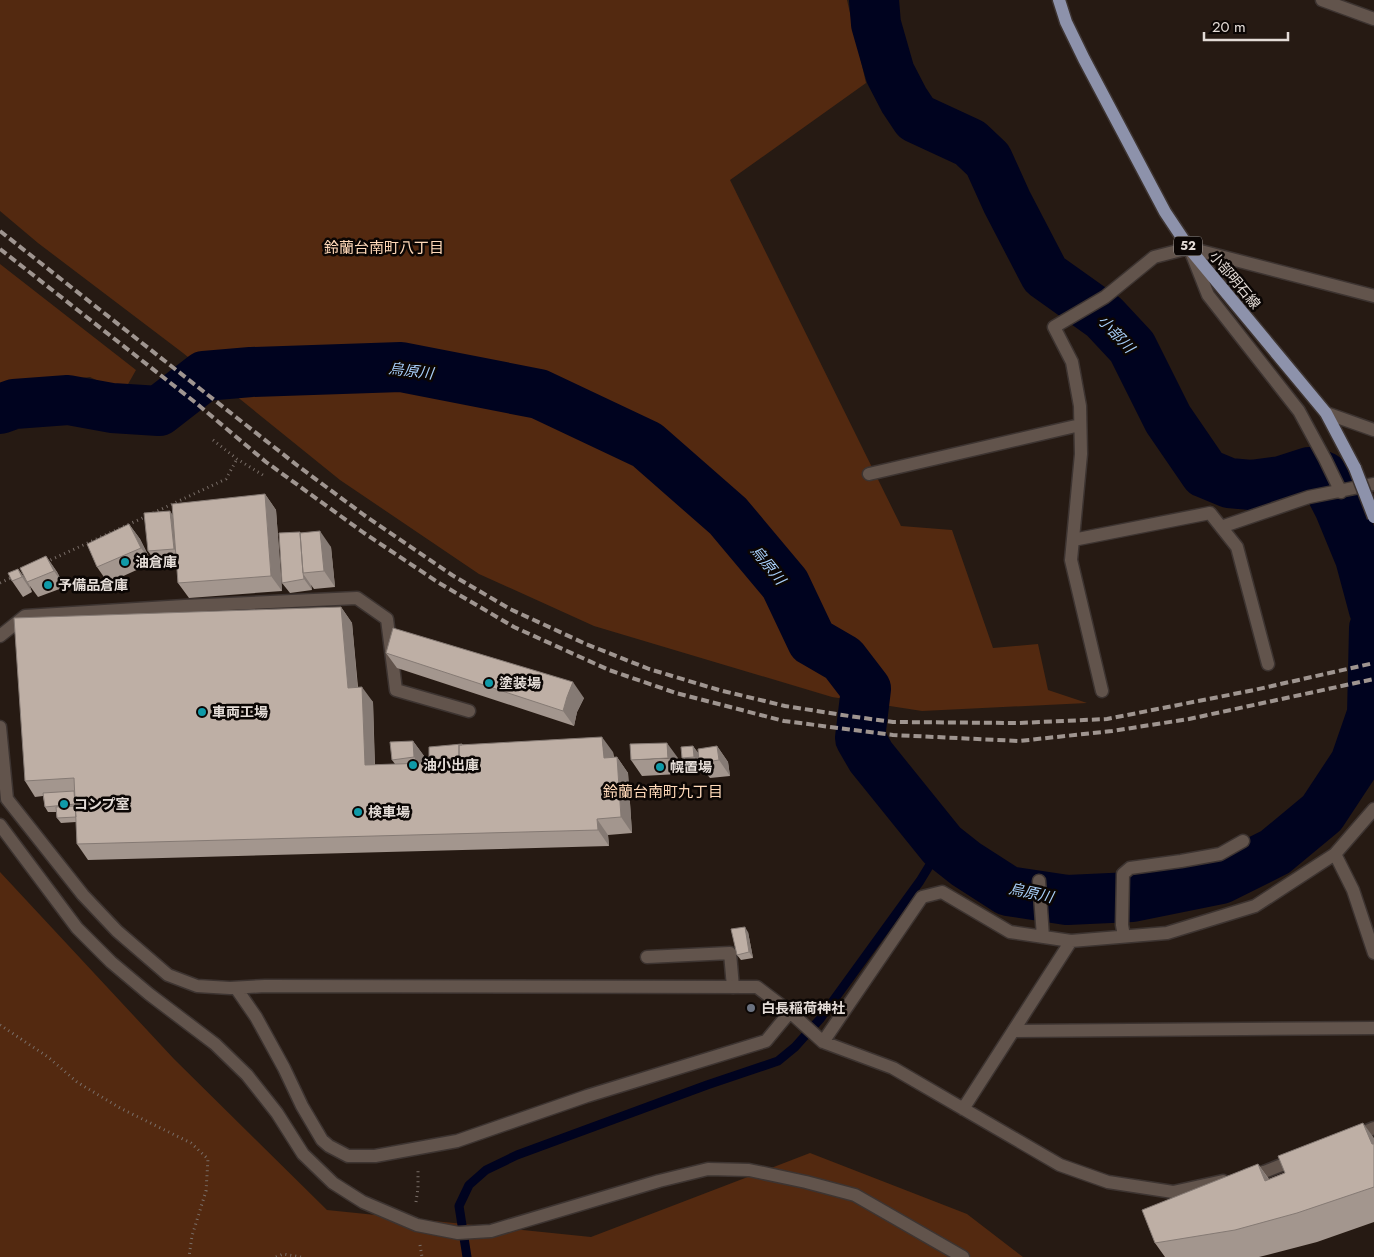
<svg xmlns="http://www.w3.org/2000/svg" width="1374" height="1257" viewBox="0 0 1374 1257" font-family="Jost,'Noto Sans JP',sans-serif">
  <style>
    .green { fill: #532910 }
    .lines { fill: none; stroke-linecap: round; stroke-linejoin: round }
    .stream { stroke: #00031f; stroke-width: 9 }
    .river { stroke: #00031f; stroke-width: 50 }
    .service-casing { stroke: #3d3431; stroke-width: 15 }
    .minor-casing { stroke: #3d3431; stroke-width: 15 }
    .primary-casing { stroke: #3d3431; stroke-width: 15 }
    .path { stroke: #7a6f69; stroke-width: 3; stroke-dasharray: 1 4; stroke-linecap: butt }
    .service { stroke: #62544c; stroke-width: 12 }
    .minor { stroke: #62544c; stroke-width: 12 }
    .primary { stroke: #8d92ab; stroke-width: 12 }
    .rail { stroke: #9f9590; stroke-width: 4; stroke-dasharray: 8 4; stroke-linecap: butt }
    .primary-bridge-casing { stroke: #3d3431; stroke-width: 15; stroke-linecap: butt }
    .primary-bridge { stroke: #8d92ab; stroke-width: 12 }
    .wall { fill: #a3968e }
    .shaded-wall { fill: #857a74 }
    .building { fill: #beafa5; stroke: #857a74 }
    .culture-dot { fill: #0f9aa8; stroke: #0b0604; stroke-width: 2 }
    .worship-dot { fill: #6b7280; stroke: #0b0604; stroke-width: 2 }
    .labels { text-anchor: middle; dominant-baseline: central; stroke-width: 5; stroke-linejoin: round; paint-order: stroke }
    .shield { fill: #0b0604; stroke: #a39c98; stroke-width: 1 }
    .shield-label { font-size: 12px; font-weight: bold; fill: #e4dcd7 }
    .street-label { font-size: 14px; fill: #e4dcd7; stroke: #0b0604 }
    .poi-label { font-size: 14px; font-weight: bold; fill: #e4dcd7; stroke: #0b0604; text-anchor: start }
    .neighbourhood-label { font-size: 15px; fill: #ffd9b9; stroke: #0b0604 }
    .water-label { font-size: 15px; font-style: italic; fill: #a8cff9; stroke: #0b0604 }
  </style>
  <rect width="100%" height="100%" fill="#261a13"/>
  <path class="green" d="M0,0h847l19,83 -136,97 171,346 51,4 41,118 45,-4 10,46 39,13 -165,8 -90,-14 -238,-71 -115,-52 -139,-94 -157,-127 -145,-110 -38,-32z
    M0,264l136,106 -13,23 -33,-16 -66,7 -24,11z
    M0,872l174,187 153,151 264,27 219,-84 157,61 56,43h-1023z"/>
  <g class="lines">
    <path class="stream" d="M467,1257l-8,-51 10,-21 17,-15 31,-15 190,-70 71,-24 17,-14 25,-28 100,-138 22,-36"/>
    <path class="river" d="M874,0l2,24 14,49 14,27 12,18 54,25 18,17 19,42 38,73 59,42 28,30 36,72 37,54 24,10 22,2 30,-4 28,-9 14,4 16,31 21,51 14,52
      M0,409l14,-5 54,-4 44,8 47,3 45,-35 47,-4 150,-5 138,27 108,51 81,71 57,68 27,57 31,18 23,30 -6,49 11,19 71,88 24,19 42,27 59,9 65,-3 89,-18 54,-27 47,-39 33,-50 17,-49 2,-86"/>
    <g class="service-casing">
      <path id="service" d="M0,636l25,-20 159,-10 173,-8 30,21 9,71 73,21
        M0,825l77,103 34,34 38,32 66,50 32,31 30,38 26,41 30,29 30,19 54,23 41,8 33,-2 168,-50 49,-12 41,1 57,12 49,13 108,62
        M647,957l83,-4 3,34"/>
    </g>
    <g class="minor-casing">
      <path id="minor" d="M1322,0l52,19
        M1191,252l17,43 91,116 26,48 16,33
        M1326,413l48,17
        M869,474l211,-49
        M1221,527l88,-30 65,-13
        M1073,540l137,-27 27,34 31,117
        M1102,691l-31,-131 10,-106 -1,-48 -8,-44 -18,-35 51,-30 49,-40 35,-9 185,48
        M0,727l7,72 76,96 34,36 51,44 29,11 33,2 35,-2 492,1 33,25 33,30 70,26 167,97 48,17 65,10 50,-11
        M1335,854l18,36 21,63
        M1039,881l4,56
        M1124,936l-2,-11 1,-51 7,-6 51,-7 39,-7 23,-13
        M236,988l20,29 28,51 18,38 20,34 7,6 19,10h27l82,-15 130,-45 179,-55 24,-29
        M1013,1031l361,-3
        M823,1042l99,-145 20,-5 68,40 61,9 96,-8 88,-27 80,-52 39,-45
        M963,1109l108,-168
        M1353,1137l21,-9
        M1248,1175l16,-3 33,-13"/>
    </g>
    <g class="primary-casing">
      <path id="primary" d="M1059,0l7,22 18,37 81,153 24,36 137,165 29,55"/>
    </g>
    <path class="path" d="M213,440l24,19 29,18
      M153,513l73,-34 11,-20
      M46,562l101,-46
      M0,583l13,-6
      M0,1025l48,32 29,25 43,26 71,35 17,16 -2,32 -14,45 -3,21
      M416,1202l2,-14v-20
      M420,1245l2,12
      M276,1257l7,-3 18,3"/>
    <use href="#service" class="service"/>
    <use href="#minor" class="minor"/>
    <use href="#primary" class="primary"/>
    <path class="rail" d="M0,231l298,235 66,49 88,60 58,34 76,35 63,25 70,21 66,16 64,10 44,6 126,1 88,-4 147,-29 120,-27
      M0,249l196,154 70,59 98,71 75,50 75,44 95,43 67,23 108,28 109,14 126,6 93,-10 77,-12 185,-40"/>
    <g class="primary-bridge-casing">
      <path id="primary-bridge" d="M1355,468l19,49"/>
    </g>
    <use href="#primary-bridge" class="primary-bridge"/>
  </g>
  <path class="wall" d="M265,494l11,16 6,81 -93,7 -11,-15 -1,-18 -18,2 -11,-16 25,-36z
    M129,524l11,15 12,24 -44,20 -11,-16z
    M301,533l30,14 4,40 -21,2 -3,-4 1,5 -22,3 -8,-10z
    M46,556l11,16 8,15 -27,10 -11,-15z
    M18,569l11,15 3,8 -9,5 -11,-16z
    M341,607l11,16 6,64 15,15 2,63 20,-1 -3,-4 21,-19 11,15v7h5l33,-19 1,1 150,7 1,5h3l11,16 4,60 -24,2 1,11 -521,14 -11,-16 -1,-22 -15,1 -4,-5 -1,-6h-8l-3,-5 -2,-11 -8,1 -10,-16z
    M386,653l198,45 -7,14 -3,14 -177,-58z
    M693,746l5,7 19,-7 11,16 2,14 -20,2 -5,-6 -12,1 -11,-15z
    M678,758l1,16 -37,2 -11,-16z
    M748,932l5,26 -12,2 -4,-5z
    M1374,1138v84l-57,20 -58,15h-94l-10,-14 103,-79 11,15z"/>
  <path class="shaded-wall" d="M265,494l11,16 6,81 -11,-15z
    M170,511l11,15 4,38 -11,-15z
    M129,524l11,15 12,24 -11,-15z
    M320,531l11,16 4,40 -11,-16z
    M46,556l11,16 8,15 -11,-16z
    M18,569l11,15 3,8 -10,-15z
    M304,575l7,10 1,5 -8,-11z
    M341,607l11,16 7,81 -11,-16z
    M573,682l11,16 -7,14 -3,14 -11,-15 4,-14z
    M362,687l11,15 2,79 -10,-16z
    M602,737l11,15 2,21 -11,-15z
    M413,741l11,15 1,17 -11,-16z
    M667,743l11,15 1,16 -11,-16z
    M693,746l11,15 -5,2 6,9 -11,-15z
    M717,746l11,16 2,14 -11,-16z
    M617,757l11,16 4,60 -11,-16z
    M597,819l11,16 1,11 -11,-16z
    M745,927l3,5 5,26 -4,-6z
    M1363,1123l11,15v10l-2,-4z
    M1258,1164l20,29 -13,-12z"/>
  <path class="building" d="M265,494l6,82 -93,7 -6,-79z
    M170,511l4,38 -26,2 -4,-38z
    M129,524l12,24 -44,19 -10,-23z
    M320,531l4,40 -21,2 -3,-40z
    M300,532l3,41 1,6 -22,4 -3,-50z
    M46,556l8,15 -27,11 -7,-14z
    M18,569l4,8 -10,4 -4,-8z
    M341,607l7,81 14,-1 3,78 94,-3v-17l143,-8 2,21 13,-1 4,60 -24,2 1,11 -521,14 -3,-66 -49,3 -11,-163z
    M393,628l180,54 -6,15 -4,14 -177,-58z
    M413,741l1,16 -22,3 -2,-18z
    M667,743l1,15 -37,2 -1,-16z
    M462,744v1h-3v17l-30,1v-16z
    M693,746l1,11 -12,1 -1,-11z
    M717,746l2,14 -20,3 -1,-14z
    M74,791l1,13 -30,3 -2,-14z
    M75,806l1,11 -19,1 -1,-11z
    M745,927l4,25 -12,3 -6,-26z
    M1363,1123l9,21h2v43l-77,26 -62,17 -80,13 -13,-33 116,-46 7,17 20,-8 -7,-17z"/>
  <g class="culture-dot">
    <circle cx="125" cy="562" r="5"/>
    <circle cx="48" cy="585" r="5"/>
    <circle cx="489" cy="683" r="5"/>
    <circle cx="202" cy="712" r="5"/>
    <circle cx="413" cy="765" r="5"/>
    <circle cx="660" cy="767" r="5"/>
    <circle cx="64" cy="804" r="5"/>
    <circle cx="358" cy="812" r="5"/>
  </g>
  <circle class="worship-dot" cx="751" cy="1008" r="5"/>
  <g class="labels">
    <rect class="shield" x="1174" y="236.5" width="28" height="19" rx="4"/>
    <g class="shield-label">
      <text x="1188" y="246">52</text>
    </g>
    <g class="street-label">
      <text transform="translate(1235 280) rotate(50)">小部明石線</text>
    </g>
    <g class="poi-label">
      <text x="135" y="562">油倉庫</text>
      <text x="58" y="585">予備品倉庫</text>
      <text x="499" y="683">塗装場</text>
      <text x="212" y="712">車両工場</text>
      <text x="423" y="765">油小出庫</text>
      <text x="670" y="767">幌置場</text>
      <text x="74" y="804">コンプ室</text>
      <text x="368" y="812">検車場</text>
      <text x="761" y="1008">白長稲荷神社</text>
    </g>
    <g class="neighbourhood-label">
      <text x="384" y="248">鈴蘭台南町八丁目</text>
      <text x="663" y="792">鈴蘭台南町九丁目</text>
    </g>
    <g class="water-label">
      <text transform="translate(1116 334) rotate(47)">小部川</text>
      <text transform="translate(411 371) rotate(7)">烏原川</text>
      <text transform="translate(768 565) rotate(51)">烏原川</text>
      <text transform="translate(1031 893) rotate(12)">烏原川</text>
    </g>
  </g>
  <path d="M1204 32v8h84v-8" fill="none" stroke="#e4dcd7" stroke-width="2.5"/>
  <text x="1212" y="32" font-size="15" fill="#e4dcd7" stroke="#0b0604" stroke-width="4" paint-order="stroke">20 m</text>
</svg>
